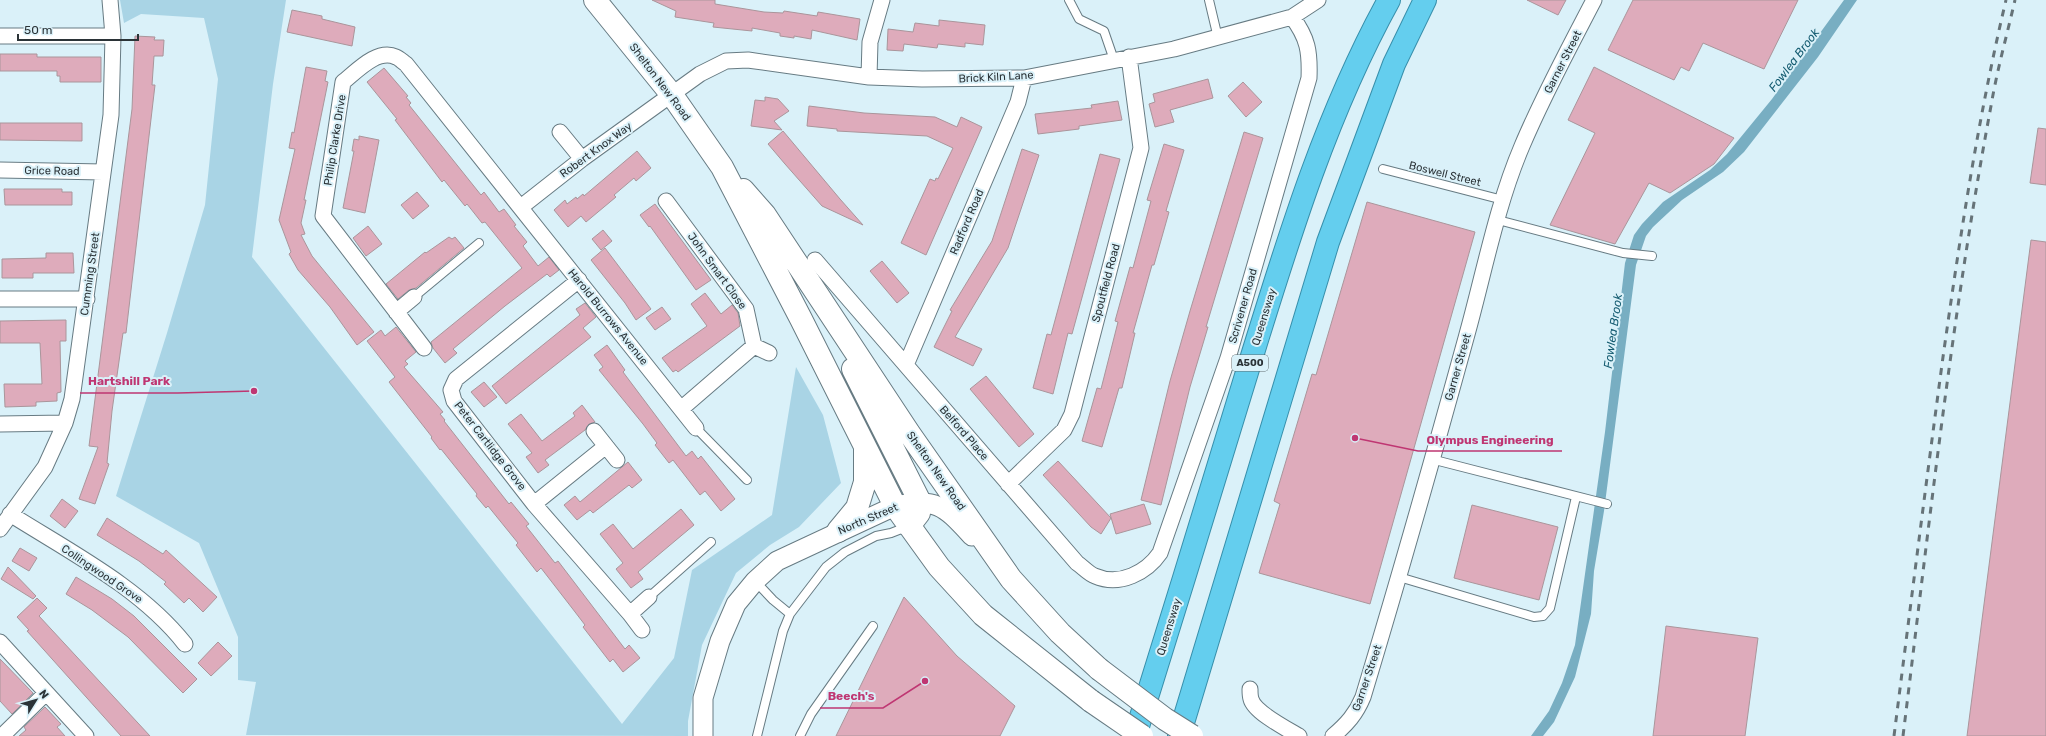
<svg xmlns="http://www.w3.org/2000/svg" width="2046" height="736" viewBox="0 0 2046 736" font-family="Rubik,sans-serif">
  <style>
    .green { fill: #a9d4e5 }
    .water { fill: #78aec2 }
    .building { fill: #deabbb; stroke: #aa959b }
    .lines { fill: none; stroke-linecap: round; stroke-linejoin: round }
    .service-casing { stroke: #677b83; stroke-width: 10 }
    .minor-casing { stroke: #677b83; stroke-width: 17 }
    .tertiary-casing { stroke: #677b83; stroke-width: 21 }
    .secondary-casing { stroke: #677b83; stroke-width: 24 }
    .trunk-casing { stroke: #378fab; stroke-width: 24 }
    .service { stroke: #fff; stroke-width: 8 }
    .minor { stroke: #fff; stroke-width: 15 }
    .tertiary { stroke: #fff; stroke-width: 19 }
    .secondary { stroke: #fff; stroke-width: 22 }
    .trunk { stroke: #64ceee; stroke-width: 22 }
    .rail { stroke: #667378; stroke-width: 3; stroke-dasharray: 7 7; stroke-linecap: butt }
    .secondary-bridge-casing { stroke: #677b83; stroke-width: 24; stroke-linecap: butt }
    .secondary-bridge { stroke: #fff; stroke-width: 22 }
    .labels { text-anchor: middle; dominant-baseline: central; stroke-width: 4; stroke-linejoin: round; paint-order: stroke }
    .shield { fill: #daf1f9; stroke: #606c71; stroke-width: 1 }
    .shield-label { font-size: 10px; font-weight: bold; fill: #2b3337 }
    .street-label { font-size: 11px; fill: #2b3337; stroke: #daf1f9 }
    .water-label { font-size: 12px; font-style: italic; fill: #165d72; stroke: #daf1f9 }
    .leader { fill: none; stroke: #bf3672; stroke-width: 1.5 }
    .callout-dot { fill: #bf3672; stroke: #daf1f9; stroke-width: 1.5 }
    .callout-label { font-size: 12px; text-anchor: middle; font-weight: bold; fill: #bf3672; stroke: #daf1f9; stroke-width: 4; stroke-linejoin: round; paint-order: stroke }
  </style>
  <rect width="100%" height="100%" fill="#daf1f9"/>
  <path class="green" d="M120,0h166l-13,84 -21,173 370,467 52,-66 18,-88 80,-55 24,-148 27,48 18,68 -42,44 -29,18 -34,28 -34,72 -14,76v15l-442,-1 10,-53 -18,-2v-43l-39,-94 -83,-47 51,-163 38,-128 13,-126 -14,-61 -63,-4 -17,9z"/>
  <path class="water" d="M1844,0h13l-39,57 -74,95 -21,20 -41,28 -29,27 -7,9 -10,29 -32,246 -10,60 -3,43 -16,63 -21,45 -11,14h-12l18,-25 13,-28 13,-38 30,-213 20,-169 9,-28 8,-11 21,-22 47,-32 17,-16 45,-55z"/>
  <path class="building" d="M652,0h63v4l49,8 19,1 1,-2 33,5 1,-4 42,7 -3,21 -45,-10 -1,9 -17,-3v2l-14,-2v-3l-28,-5v3l-39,-4 1,-4 -39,-6 1,-6z
    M1527,0h39l-8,15z
    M1633,0h165l-34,69 -61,-26 -14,28 -8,-4 -7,13 -66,-30z
    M292,10l30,6v3l33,8 -3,19 -65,-14z
    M939,20l46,5 -2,20 -18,-2v4l-27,-3 -1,4 -33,-4 -1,7 -16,-1 1,-21 25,3 2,-9 24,3z
    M135,36l20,1 -1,3h10l-1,16h-9l-2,29h3l-29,248h-3l-11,78 -5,52 2,1 -14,40 -16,-5 19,-52 -9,-1 43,-337z
    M0,54h37v3h64v25h-41v-6h-3v-5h-57z
    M306,67l21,4 -2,10 3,1 -24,118h2l-5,23 4,11 -4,1 11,21 62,76 -17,13 -27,-38 -32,-37 -9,-16 2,-2 -12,-32 16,-71 -6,-1 3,-16 2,1z
    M1594,67l140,71 -20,26 -44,29 -21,-10 -34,61 -65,-19 45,-92 -27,-13z
    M384,68l24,28 -2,1 5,6 -2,2 72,90 3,-3 15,20 5,-3 12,16 -2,1 13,16 -4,4 15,20 11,-9 10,13 -9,7 -3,-3 -42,32 -52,43 4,4 -12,10 -12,-15 -2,-6 91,-74 -37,-46 -3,1 -15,-19 -2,2 -21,-26 -2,2 -47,-62 2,-1 -30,-37z
    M1208,79l5,19 -43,12 4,12 -19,5 -6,-23 6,-2 -2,-8z
    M1243,82l19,20 -16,15 -18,-21z
    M765,97l13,2 11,12 -15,10 8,9 -31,-4 4,-26 10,1z
    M1118,101l4,19 -43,6v3l-41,5 -3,-20 57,-6 -1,-3z
    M809,106l55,7 71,4 22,10 4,-10 21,10 -56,128 -25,-12 29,-64 5,2 1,-3 2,1 15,-31 -26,-12 -90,-5v-2l-30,-3z
    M0,123h82v18l-82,-1z
    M2038,128l8,1v56l-16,-2z
    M783,131l57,68 23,26 -41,-19 -37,-42 -17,-20z
    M1244,132l19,6 -57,189h2l-18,60 -29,118 -20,-5 29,-119 20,-70z
    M359,136l20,4 -14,73 -22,-5 11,-57h-2l2,-12 5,1z
    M1164,144l20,6 -18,61 3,1 -15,53h-2l-19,68h2l-13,55h-3l-17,59 -20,-6 15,-53 4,1 17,-67 -3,-1 15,-54 3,1 18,-67 -4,-1z
    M1022,149l17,6 -31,93 -53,89 27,12 -9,17 -39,-19 18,-36 -2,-1 42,-69z
    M637,151l14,17 -15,13 -2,-3 -20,17 2,2 -30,25 -5,-6 -13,11 -14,-17 11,-10 2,4 9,-7 1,2 6,-5 1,2z
    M1100,154l20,5 -48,175 -4,-1 -15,61 -20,-6 14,-54 4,1z
    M4,189h58v3h10v13h-67z
    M417,192l12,14 -16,13 -12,-14z
    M1367,202l108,30 -105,372 -111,-31 21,-69 -6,-3 38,-127 4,1z
    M655,204l56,76 -15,10 -46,-64 -1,1 -9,-12z
    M368,226l14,18 -16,12 -13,-18z
    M603,230l9,11 -11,9 -9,-11z
    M449,237l3,2 3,-2 9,11 -48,40 -7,2 -11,9 -12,-15 39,-32 1,1z
    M2031,240l15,2v494h-79z
    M605,248l46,61 -15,11 -11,-17 -34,-43z
    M46,253h27l1,20h-41v5h-31v-19l44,-1z
    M882,261l27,32 -12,10 -27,-32z
    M705,293l16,21 11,-9 6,8 2,13 -62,46 -2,-2 -3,2 -11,-14 45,-32 -16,-22z
    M585,303l11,14 -13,11 8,9 -85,67 -14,-18 88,-71 -4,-6z
    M662,307l9,12 -16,11 -9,-12z
    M66,320v21h-6l1,51 -4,1v8l-21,1v4l-31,1 -1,-23h38l-2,-41h-40v-22z
    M396,327l20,25 -11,9 3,3 -4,3 39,45 -3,2 5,6 -1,1 65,83 2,-2 18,22 -3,2 11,14 18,23 3,-2 67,88 4,-4 11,13 -17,14 -10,-13 -3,3 -27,-35 2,-2 -13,-17 -31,-40 -4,4 -21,-27 2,-2 -13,-16 -17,-21 -2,2 -10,-12 1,-2 -36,-45 -1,1 -9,-12 1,-1 -43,-55 6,-5 -28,-36 14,-11 4,6z
    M607,345l18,25 -2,2 63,84 6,-5 6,8 3,-3 34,43 -14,12 -16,-20 -5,4 -27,-35 -4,3 -14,-18 2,-2 -14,-19 -44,-54 4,-3 -9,-12z
    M986,376l48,58 -15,13 -49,-58z
    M484,382l13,15 -13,10 -13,-15z
    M582,405l13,17 -6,2 -4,6 -40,30 4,5 -11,8 -12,-16 6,-4 -24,-29 13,-10 21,27 33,-25 -2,-3z
    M1058,461l53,57 -10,16 -10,-7 -48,-52z
    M628,462l14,18 -10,8 -3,-3 -36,28 -3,-3 -13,10 -13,-15 11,-9 5,6z
    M62,499l16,12 -13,17 -15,-12z
    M1144,504l7,20 -35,10 -6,-20z
    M1472,505l86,22 -19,73 -85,-22z
    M681,509l13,16 -56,47 5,7 -12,9 -15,-19 7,-6 -23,-29 13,-10 20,25z
    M107,518l56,36 3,-4 51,47 -14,15 -14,-14 -5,5 -20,-19 2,-2 -27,-21 -42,-26z
    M20,548l17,10 -8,13 -17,-10z
    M8,567l28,29 -3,3 -32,-20z
    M76,577l36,22 22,17 63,63 -14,14 -55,-56 -36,-27 -26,-16z
    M904,597l53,59 58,50 -15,30h-164z
    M37,598l10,10 -8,8 111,120h-29l-94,-105 2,-1 -12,-13z
    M1666,626l92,12 -13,98h-92z
    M218,642l14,14 -21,20 -13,-13z
    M0,659l33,34 -21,21 -12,-13z
    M45,707l16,17 -4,3 8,9h-46l7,-6 -2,-3z"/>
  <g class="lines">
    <g class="service-casing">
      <path id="service" d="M1069,0l10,19 25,12 10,29
        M1209,0l9,38
        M1383,169l120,31
        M1498,220l125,33 29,3
        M414,297l65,-54
        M696,428l51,52
        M1431,459l176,45
        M1399,577l135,40 9,-1 7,-8 26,-111
        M755,581l18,19 17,14
        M649,597l62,-55
        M757,736l26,-105 7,-17 36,-47 19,-15 31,-16 15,-3 18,-7
        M800,736l11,-22 62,-88"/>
    </g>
    <g class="minor-casing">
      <path id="minor" d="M0,36h113
        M869,77l1,-35 12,-42
        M560,132l22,27
        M0,170l103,2
        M666,201l80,108 8,37 -73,63
        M521,207l61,-48 118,-85 26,-13 22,-1 121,17 53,2 102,-1 150,-29 118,-32 26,-17
        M815,260l262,303c6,4 12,11 18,13 25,11 52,-4 65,-23l68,-195 81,-280c1,-26 -1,-40 -17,-61
        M579,280l-123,99 -5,11 3,11 80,103 96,110 12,16
        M0,299h87
        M396,312l18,-15
        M754,346l15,7
        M424,348l-101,-132 20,-134c13,-10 34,-34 53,-25 3,1 7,5 10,7l290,364
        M906,365l112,-263 6,-24
        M0,424l65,-1
        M594,431l23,29
        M1008,484l56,-54 8,-16 69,-266 -12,-91
        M534,504l72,-58
        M10,514c60,38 131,74 175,130
        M0,529l45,-62 20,-44 7,-24 39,-284 2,-79 -3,-36
        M630,614l19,-17
        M0,642l86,94
        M1250,689c0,3 0,7 1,10 3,13 36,30 48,37
        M2,736l44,-43
        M1333,736c14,-12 23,-22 30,-39 36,-119 70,-239 103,-359 18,-64 30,-131 56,-192 21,-50 47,-98 72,-146"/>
    </g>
    <g class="tertiary-casing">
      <path id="tertiary" d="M703,736v-38l17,-57 16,-37 19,-23 22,-20 118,-55c43,-8 49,0 77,30"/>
    </g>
    <g class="secondary-casing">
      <path id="secondary" d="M595,0l77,95 50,72 79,152 94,187 44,61 44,48 108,86
        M743,190l22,25 144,218 102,146 49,54 39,36
        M853,369l67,133 -1,11 -10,13
        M838,531l19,-23 8,-26v-33"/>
    </g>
    <g class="trunk-casing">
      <path id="trunk" d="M1135,736c38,-122 76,-245 113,-367 39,-126 77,-253 141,-369
        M1179,736l149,-494 66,-178 31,-64"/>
    </g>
    <use href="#service" class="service"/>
    <use href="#minor" class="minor"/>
    <use href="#tertiary" class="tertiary"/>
    <use href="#secondary" class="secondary"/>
    <use href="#trunk" class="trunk"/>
    <path class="rail" d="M1894,736c16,-126 32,-253 49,-379 17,-120 35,-239 63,-357
      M1903,736c26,-210 49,-422 88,-630 6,-36 16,-71 24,-106"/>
    <g class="secondary-bridge-casing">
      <path id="secondary-bridge" d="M1099,669l66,50 27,17
        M1091,701l51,35"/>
    </g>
    <use href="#secondary-bridge" class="secondary-bridge"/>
  </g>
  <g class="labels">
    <rect class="shield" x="1232" y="355" width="36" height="16" rx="3"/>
    <g class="shield-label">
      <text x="1250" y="363">A500</text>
    </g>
    <g class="street-label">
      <text transform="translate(1563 62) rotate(-63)">Garner Street</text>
      <text transform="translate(996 77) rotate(-3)">Brick Kiln Lane</text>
      <text transform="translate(660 82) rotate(53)">Shelton New Road</text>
      <text transform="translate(335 140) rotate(-81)">Philip Clarke Drive</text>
      <text transform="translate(596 150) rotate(-36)">Robert Knox Way</text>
      <text transform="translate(52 171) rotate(1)">Grice Road</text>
      <text transform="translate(1445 174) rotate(14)">Boswell Street</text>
      <text transform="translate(967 222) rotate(-67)">Radford Road</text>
      <text transform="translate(717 271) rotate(54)">John Smart Close</text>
      <text transform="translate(90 274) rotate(-82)">Cumming Street</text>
      <text transform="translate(1106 283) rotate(-75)">Spoutfield Road</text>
      <text transform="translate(1243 306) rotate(-74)">Scrivener Road</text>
      <text transform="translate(608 317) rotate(51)">Harold Burrows Avenue</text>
      <text transform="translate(1264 317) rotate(-73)">Queensway</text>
      <text transform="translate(1458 367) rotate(-74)">Garner Street</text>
      <text transform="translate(964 433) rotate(49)">Belford Place</text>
      <text transform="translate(490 446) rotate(52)">Peter Cartlidge Grove</text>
      <text transform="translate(936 471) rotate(55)">Shelton New Road</text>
      <text transform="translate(868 519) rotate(-23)">North Street</text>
      <text transform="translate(102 574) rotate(34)">Collingwood Grove</text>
      <text transform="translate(1169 627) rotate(-73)">Queensway</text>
      <text transform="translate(1367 678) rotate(-71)">Garner Street</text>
    </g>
    <g class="water-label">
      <text transform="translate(1794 60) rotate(-53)">Fowlea Brook</text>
      <text transform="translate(1613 331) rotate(-82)">Fowlea Brook</text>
    </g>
  </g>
  <path class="leader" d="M254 391L178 393H80M1355 438L1418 451H1562M925 681L883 708H820"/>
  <g class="callout-dot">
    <circle cx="254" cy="391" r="4"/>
    <circle cx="1355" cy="438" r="4"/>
    <circle cx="925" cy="681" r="4"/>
  </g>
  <g class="callout-label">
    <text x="129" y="385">Hartshill Park</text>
    <text x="1490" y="444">Olympus Engineering</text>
    <text x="851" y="700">Beech's</text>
  </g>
  <g transform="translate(36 700) rotate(53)" stroke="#daf1f9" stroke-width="3" paint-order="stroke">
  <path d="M0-3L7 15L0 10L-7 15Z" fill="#2b3337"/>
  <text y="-6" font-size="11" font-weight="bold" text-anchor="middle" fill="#2b3337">N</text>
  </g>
  <path d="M18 34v6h120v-6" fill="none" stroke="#2b3337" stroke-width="2"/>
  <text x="24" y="34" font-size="12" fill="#2b3337" stroke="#daf1f9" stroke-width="3" paint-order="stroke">50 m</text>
</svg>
